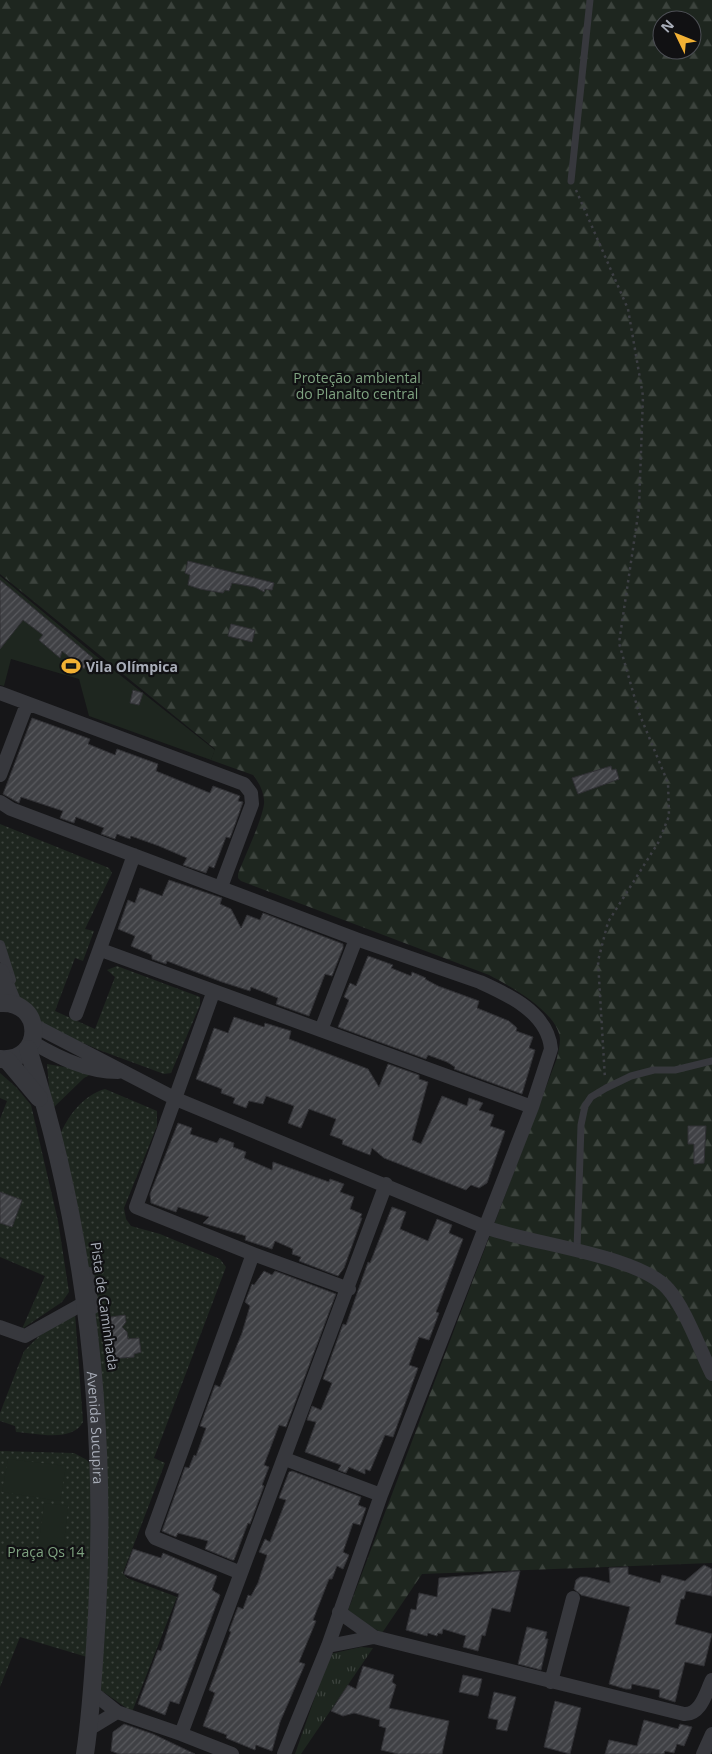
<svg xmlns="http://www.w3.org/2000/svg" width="712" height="1754" viewBox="0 0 712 1754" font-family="'Open Sans',sans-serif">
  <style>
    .grass { fill: url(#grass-tufts) }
    .forest { fill: url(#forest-firs); fill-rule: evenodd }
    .park { fill: url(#park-dots) }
    .pitch { fill: #1e261f }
    .building { fill: url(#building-hatch); stroke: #303034 }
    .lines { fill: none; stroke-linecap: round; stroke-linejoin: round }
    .path { stroke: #3d3f44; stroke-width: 2.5; stroke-dasharray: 2.5 4; stroke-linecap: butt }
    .service { stroke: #37383d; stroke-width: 7 }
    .pedestrian { stroke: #37383d; stroke-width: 10 }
    .minor { stroke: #37383d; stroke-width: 14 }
    .tertiary { stroke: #37383d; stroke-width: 18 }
    .labels { text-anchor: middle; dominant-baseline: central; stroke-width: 4.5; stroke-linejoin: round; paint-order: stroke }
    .park-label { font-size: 14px; fill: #7fa381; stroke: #111113 }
    .poi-label { font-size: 14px; font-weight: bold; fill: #a8adb8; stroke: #111113; text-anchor: start }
    .street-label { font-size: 14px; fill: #a8adb8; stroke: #111113 }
  </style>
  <defs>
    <pattern id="grass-tufts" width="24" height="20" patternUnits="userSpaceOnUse" patternTransform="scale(1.25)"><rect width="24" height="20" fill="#1e261f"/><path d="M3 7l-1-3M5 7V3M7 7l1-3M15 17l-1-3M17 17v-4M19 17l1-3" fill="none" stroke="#3c433d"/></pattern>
    <pattern id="forest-firs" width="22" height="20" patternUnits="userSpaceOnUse" patternTransform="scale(1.25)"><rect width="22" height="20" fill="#1e261f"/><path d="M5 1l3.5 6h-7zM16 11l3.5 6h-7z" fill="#3c433d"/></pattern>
    <pattern id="park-dots" width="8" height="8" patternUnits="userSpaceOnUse" patternTransform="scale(1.25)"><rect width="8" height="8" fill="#1e261f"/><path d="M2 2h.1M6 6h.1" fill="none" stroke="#3c433d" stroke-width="1.8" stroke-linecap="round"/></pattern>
    <pattern id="building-hatch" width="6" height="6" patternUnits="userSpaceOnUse" patternTransform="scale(1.25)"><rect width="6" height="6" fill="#404145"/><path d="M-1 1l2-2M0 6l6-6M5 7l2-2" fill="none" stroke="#595a5e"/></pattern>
  </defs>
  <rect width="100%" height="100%" fill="#161618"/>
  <path class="grass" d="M361,1647l12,1 -72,106h-6l35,-100z"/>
  <path class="forest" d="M0,0h712v1563l-290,11 -40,59 -35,-20 210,-555c1,-6 3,-13 3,-19 -2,-27 -50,-53 -71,-64l-248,-94 -3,-3v-4c7,-18 24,-54 26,-70 1,-10 -5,-22 -11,-29l-42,-15 4,-11 -215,-175zM662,20h30v30h-30z"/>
  <path class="park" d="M0,816v8l109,44 3,5 -27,56 9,2 -11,30 -8,-3 -20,53 40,18 20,-52 -8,-7 10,-4 83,31v8l-29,68 -7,1 -65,-24 -62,-27 -17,-20 -20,-58z
    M47,1064l48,8 -11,6 -33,32z
    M0,1073l16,14 15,18 27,116 11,71 -7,10 -40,27 23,-53 -45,-19v-138l7,-18 -7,-3z
    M105,1089l52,22v15l-33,82 2,11 5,7 29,8 60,25 6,8 -72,191 11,5 -42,110 4,5 50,19 -45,115 -37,-26 9,-216 -45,-333c8,-20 24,-42 46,-48z
    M75,1313l8,109c-11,21 -48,11 -67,10l-1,-6 -15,-5v-8l24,-62 15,-15z
    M0,1451l74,2 13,7 4,6 1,62 -5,129 -67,-20 -20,50z"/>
  <path class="pitch" d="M0,576l96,80 119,94 -4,10 -122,-44 -10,-37 -68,-20 -7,27 -4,-1z
    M8,1459l58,7 -6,35 -58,-9z
    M44,1503l24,3 -5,46 -25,-3z"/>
  <path class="building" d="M188,561l86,22 -2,7 -7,-1 -1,3 -9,-5 -23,-4 -3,8 -4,-1 -2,3 -23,-4 -12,-4 2,-10 -5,-2z
    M0,580l93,78 -9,11 -22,-18 -2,7 -21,-18 4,-5 -20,-15 -23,29z
    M231,624l24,6 -3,12 -24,-6z
    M133,690l10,3 -4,12 -9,-2z
    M32,718l58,21 -2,5 27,11 2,-6 41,15 -2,7 54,22 3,-7 27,10 -2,5 5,1 -7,20 -6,16 -4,-1 -12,31 -5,-2 -3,7 -23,-8 4,-7 -28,-12 -28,-10 -1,3 -13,-5 -2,5 -14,-5 3,-6 -28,-11 -2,6 -14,-5 3,-7 -42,-14 -2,6 -16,-9z
    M611,766l1,4 4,-1 3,10 -41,15 -6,-16z
    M169,880l53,18 -2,6 11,5 10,19 6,-13 13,5 3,-7 80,31v4l-11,28 -7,-2 -16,42 -33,-12 2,-6 -27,-11 -1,4 -28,-9 -55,-21 -1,3 -14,-5v-4l-21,-9 4,-10 -17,-7 10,-29 7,3 5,-15 22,8z
    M368,956l25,9 -2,3 20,8 1,-4 14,6 -1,1 13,7 41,15 -2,7 32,13 8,7 -1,3 17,6 -4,11 6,2 -13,44 -68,-25 1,-2 -8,-5 -19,-7 -2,4 -88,-32 11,-27 -5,-3 6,-14 6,3z
    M234,1017l30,10 1,-4 26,8 -2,8 79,30 11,18 9,-23 31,11v4l9,3 -16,58 9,4 21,-48 25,10 2,-8 14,5 -4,7 15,5 -4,11 15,5 -18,52 -8,5 -8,-3 -5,5 -82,-32 -12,-10 -2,7 -28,-11 1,-4 -13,-5 6,-16 -27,-10 -8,19 -13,-5 6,-17 -28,-10 -3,8 -14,-3 -3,7 -13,-5 2,-5 -14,-5 1,-4 -26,-10 18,-51 14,5z
    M178,1123l14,5 -2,6 27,9 3,-5 14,5 -1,4 13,5 -2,6 28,12 1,-8 56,20 1,-3 14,5 -4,8 14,5 -4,12 12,5 -2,4h2l-18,50 -6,8 -39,-15 2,-4 -9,-3 1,-5 -18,-8 -3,8 -27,-9 1,-4 -43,-13 6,-6 -31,-10 -2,5 -25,-9 -1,-9z
    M688,1126h18l-2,37 -10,1v-20h-6z
    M0,1192l22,8 -10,27 -12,-4z
    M392,1207l14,5 -6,17 28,12 9,-22 15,6 -3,8 14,6 -27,73 3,1 -10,27 -10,-3 -10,28 9,3 -25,69 -8,-2 -15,36 -5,-2v5l-16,-7 -3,6 -8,-3 3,-5 -36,-13 11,-30 -9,-2 5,-14 9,4 11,-27 -9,-4 20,-55 3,1 22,-63 2,1z
    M264,1271l8,4 3,-4 61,23 -50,133 -7,-2 -15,40 5,2 -7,18 2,1 -14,38 -2,-1 -14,37h-2l-27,-11 3,-8 -30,-8 -2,4 -14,-6 23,-64 4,1 5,-13 2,1 10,-28 -6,-2 15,-41 5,2 22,-54 8,-27 -5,-4 7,-18 2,1z
    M125,1315l1,7 -4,5 5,5 1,7 11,-1 2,14 -7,2v3l-25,2 -5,-41z
    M292,1471l69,26 -3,8 8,3 -6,17 -7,-2 -10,29 6,3 -6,14 -6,-3 -5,13h-3l-16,41 3,1 -17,41 6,2 -25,58 -8,29 -16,-6 -1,5 -29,-12 1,-3 -24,-9 12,-33 -6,-3 22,-58 -2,-1 9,-24 5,2 5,-14 3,1 7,-13 9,-28 -8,-3 6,-13 5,3 16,-42 -7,-2 10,-26z
    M133,1549l28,9 2,-5 54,23 -5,14 8,5 -36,96 -5,13 -9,-3 -5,14 -27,-11 20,-54 3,1 18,-57 -55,-20z
    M704,1565l8,4v27l-26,-5 -2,8h-3l-6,25 37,10 -8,32 -19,-4 -10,40 -16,-5 1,-7 -28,-6 -1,5h-5l-17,-5 21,-77 -49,-12 -7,-6 2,-9 4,-3h7l23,6 -1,-15 19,-1v7l32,9 2,-8 23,6z
    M520,1571l-10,41 -18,-4 -7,28 -3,-1 -4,16 -15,-4 3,-11 -23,-7 -1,5 -4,-1 -1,3 -9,-3 -1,3 -21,-6 5,-21 5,1 3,-17 18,4 2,-19z
    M527,1627l20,5 -2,7h3l-7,31 -23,-6z
    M363,1666l31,9 -2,7 4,3 -7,23 60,13 -7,33h-44l-17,-4 5,-22 -7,-2 1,-6 -26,-7 -11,3 -12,-5 17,-26 8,4z
    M463,1675l19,4 -4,17 -19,-4z
    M494,1692l22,5 -9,34 -11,-2 2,-9 -10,-2z
    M555,1701l26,7 -11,46 -26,-7z
    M644,1720l34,9 2,-5 12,3 -8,19 -7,-2 -3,9 -9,-2 -1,3h-59l4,-14 28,6z
    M124,1724l29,10 42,20h-76l-8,-3 2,-19z"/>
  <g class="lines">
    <path class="path" d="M576,190l52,119 15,87 -4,112 -20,135 20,70 29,70 1,33 -11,27 -50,79 -10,39 7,118"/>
    <path class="service" d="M571,181l19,-181
      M577,1250l4,-125 4,-19 6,-9 15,-9 25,-12 23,-6h21l37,-9"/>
    <path class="pedestrian" d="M0,945l11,35
      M89,1272l5,37"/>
    <path class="minor" d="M0,693l244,91 7,9 1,11 -31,83
      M0,775l27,-71
      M0,802l11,7 345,130 124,43c29,13 68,31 71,67l-19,58 -151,388 -53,151 -44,108
      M101,950l431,157
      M213,993l-77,214 117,47 -101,279 3,5 86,35 -60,161 51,20
      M76,1014l58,-159
      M33,1025l143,74 309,128c45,17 154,28 183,62 17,19 32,61 44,85
      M321,1030l35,-91
      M32,1042c25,15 55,30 86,30
      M253,1254l96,35
      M0,1327l25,9 61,-34
      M285,1459l96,36
      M241,1573l145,-389
      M339,1612l35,25 310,77c17,1 22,-22 28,-34
      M328,1646l46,-9
      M551,1682l22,-84
      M92,1692l25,20 64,22
      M89,1729l28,-17
      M703,1754l9,-20"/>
    <g class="tertiary">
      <path d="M0,972l13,32"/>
      <path d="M0,1003c45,-3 44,60 0,56"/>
      <path id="s1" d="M28,1049c59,184 79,373 69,566 -3,46 -5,93 -12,139"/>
      <path d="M7,1060l32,38"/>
    </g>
  </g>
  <defs>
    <g id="stadium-bare" transform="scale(1.5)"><path d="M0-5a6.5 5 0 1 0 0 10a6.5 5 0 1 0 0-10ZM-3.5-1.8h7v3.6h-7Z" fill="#f2b134" stroke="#111113" stroke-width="2.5" paint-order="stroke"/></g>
  </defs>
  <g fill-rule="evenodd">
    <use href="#stadium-bare" x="71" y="666"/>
  </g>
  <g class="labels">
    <g class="park-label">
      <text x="357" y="377">Proteção ambiental<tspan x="357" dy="16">do Planalto central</tspan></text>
      <text x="46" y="1551">Praça Qs 14</text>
    </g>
    <g class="poi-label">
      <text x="86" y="666">Vila Olímpica</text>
    </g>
    <g class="street-label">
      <text transform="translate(105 1306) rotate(82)">Pista de Caminhada</text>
      <text stroke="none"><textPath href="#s1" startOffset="386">Avenida Sucupira</textPath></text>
    </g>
  </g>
  <g transform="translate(677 35) rotate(313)"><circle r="24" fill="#111113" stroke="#4d4f55"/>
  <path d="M0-4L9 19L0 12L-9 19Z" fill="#f2b134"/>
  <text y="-8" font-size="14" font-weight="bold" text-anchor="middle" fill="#a8adb8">N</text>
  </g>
</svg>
